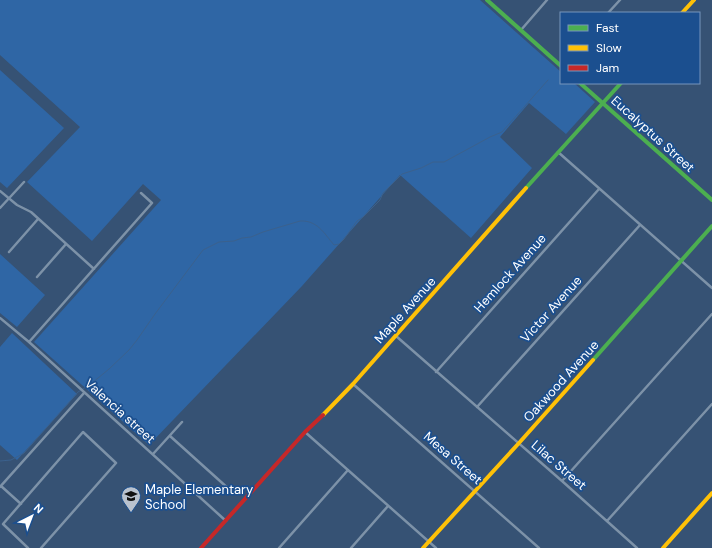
<svg xmlns="http://www.w3.org/2000/svg" width="712" height="548" viewBox="0 0 712 548" font-family="'DM Sans',sans-serif">
  <style>
    .grass { fill: #2f66a5 }
    .lines { fill: none; stroke-linecap: round; stroke-linejoin: round }
    .stream { stroke: #3b618d; stroke-width: 1 }
    .street { stroke: #7d92a8; stroke-width: 2.5 }
    .fast { stroke: #4caf50; stroke-width: 4 }
    .slow { stroke: #ffc107; stroke-width: 4 }
    .jam { stroke: #c62828; stroke-width: 4 }
    .labels { text-anchor: middle; dominant-baseline: central; stroke-width: 3.5; stroke-linejoin: round; paint-order: stroke }
    .street-label { font-size: 13px; fill: #fff; stroke: #1b4f8f }
    .poi-label { font-size: 13px; fill: #fff; stroke: #1b4f8f; text-anchor: start }
  </style>
  <rect width="100%" height="100%" fill="#365274"/>
  <path class="grass" d="M0,0h480l81,72v11h13l21,19 -29,32 -37,-31 -29,34 32,31 -61,70 -71,-63 -98,111 -153,159 -115,-103 127,-142 -18,-16 -51,57 -65,-59 53,-55 -80,-72z
    M0,70l64,58 -57,60 -7,-6z
    M0,254l45,41 -28,32 -17,-14z
    M12,333l65,61 -60,66 -17,-15v-98z"/>
  <g class="lines">
    <path class="stream" d="M0,461l11,-1 13,-7 54,-61 14,-9 17,-14 20,-19 8,-10 18,-26 48,-64 16,-8 15,-1 8,-3 9,-1 12,-5 37,-11c17,-1 24,12 34,24l5,-1 5,-5 13,-18 6,-4 17,-17 3,-7 19,-19 19,-6 12,-6h11l46,-25 12,-5 46,-52"/>
    <path class="street" d="M608,13l12,-13
      M521,30l26,-30
      M558,152l154,136
      M0,191l17,14 14,7 63,57
      M0,208l24,-26
      M9,252l29,-33
      M37,277l29,-33
      M0,318l29,24 197,179
      M396,336l166,145 75,67
      M29,342l123,-139 -11,-10
      M436,372l163,-183
      M353,384l186,164
      M477,407l163,-182
      M305,432l131,116
      M170,436l60,54
      M153,454l29,-32
      M562,481l150,-167
      M1,486l20,18
      M0,487l84,-94
      M607,521l105,-117
      M28,548l-25,-24 80,-92 33,31 -75,85
      M279,548l69,-78
      M351,548l37,-42"/>
    <path class="fast" d="M487,0l74,66
      M580,83l132,117
      M526,188l95,-105
      M593,360l119,-134"/>
    <path class="slow" d="M682,13l12,-13
      M323,415l30,-31 173,-196
      M423,548l96,-105 74,-83
      M663,548l49,-55"/>
    <path class="jam" d="M201,548l104,-116 18,-17"/>
  </g>
  <defs>
    <g id="school-pin" transform="scale(1)"><path d="M0 17L-7.5 6A9.5 9.5 0 1 1 7.5 6Z" fill="#b9c2ce" stroke="#1b4f8f"/><path d="M0-5L7-2L0 1L-7-2ZM-4 1L0 2.5L4 1V4Q0 6-4 4Z" fill="#111"/></g>
  </defs>
  <g fill-rule="evenodd">
    <use href="#school-pin" x="131" y="496"/>
  </g>
  <g class="labels">
    <g class="street-label">
      <text transform="translate(653 134) rotate(42)">Eucalyptus Street</text>
      <text transform="translate(510 273) rotate(-48)">Hemlock Avenue</text>
      <text transform="translate(551 309) rotate(-48)">Victor Avenue</text>
      <text transform="translate(405 310) rotate(-48)">Maple Avenue</text>
      <text transform="translate(561 381) rotate(-48)">Oakwood Avenue</text>
      <text transform="translate(120 411) rotate(42)">Valencia street</text>
      <text transform="translate(453 458) rotate(41)">Mesa Street</text>
      <text transform="translate(559 465) rotate(41)">Lilac Street</text>
    </g>
    <g class="poi-label">
      <text x="145" y="489">Maple Elementary<tspan x="145" dy="15">School</tspan></text>
    </g>
  </g>
  <rect x="560" y="12" width="140" height="72" fill="#1b4f8f" stroke="#7695bc"/>
  <rect x="568" y="25" width="20" height="6" fill="#4caf50" stroke="#7695bc"/>
  <text x="596" y="32" font-size="12" fill="#ffffff">Fast</text>
  <rect x="568" y="45" width="20" height="6" fill="#ffc107" stroke="#7695bc"/>
  <text x="596" y="52" font-size="12" fill="#ffffff">Slow</text>
  <rect x="568" y="65" width="20" height="6" fill="#c62828" stroke="#7695bc"/>
  <text x="596" y="72" font-size="12" fill="#ffffff">Jam</text>
  <g transform="translate(32 516) rotate(42)" stroke="#1b4f8f" stroke-width="3" paint-order="stroke">
  <path d="M0-3L7 15L0 10L-7 15Z" fill="#ffffff"/>
  <text y="-6" font-size="11" font-weight="bold" text-anchor="middle" fill="#ffffff">N</text>
  </g>
</svg>
